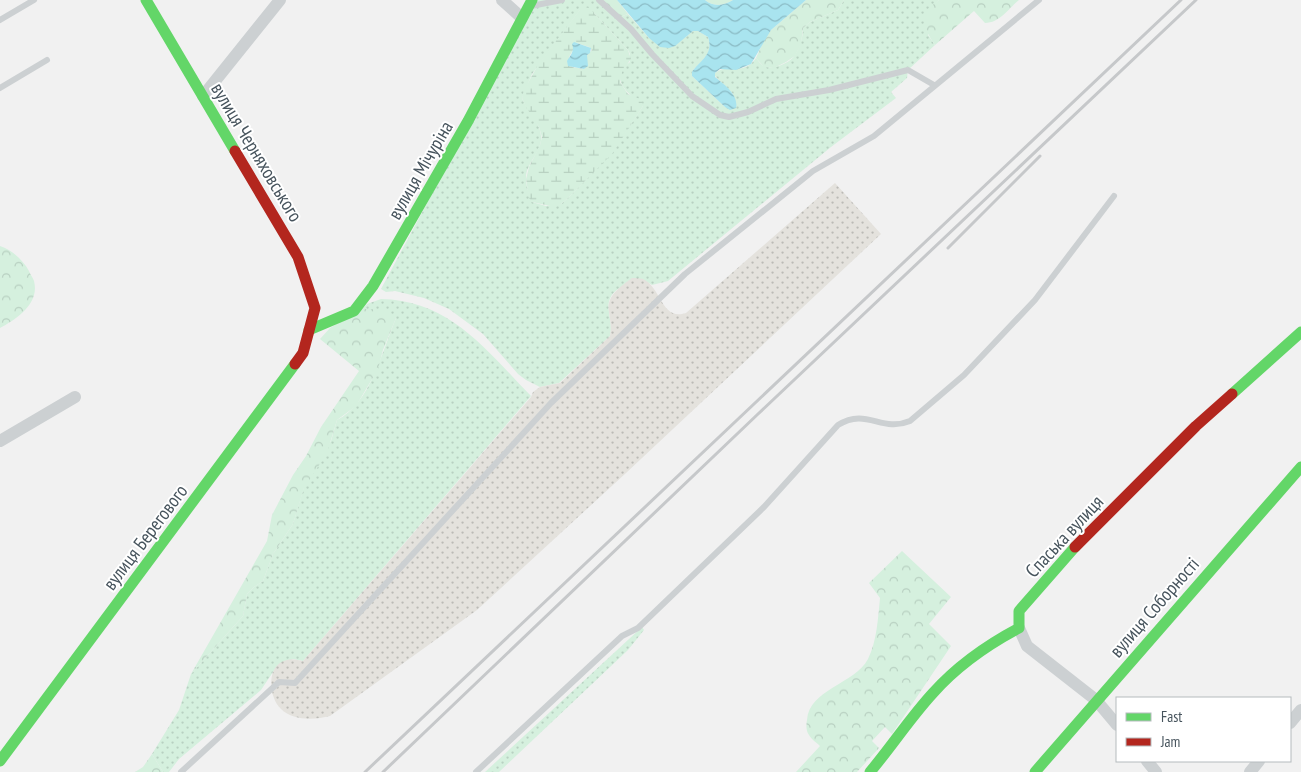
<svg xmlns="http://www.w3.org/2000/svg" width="1301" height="772" viewBox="0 0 1301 772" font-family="'PT Sans Narrow',sans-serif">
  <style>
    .grass { fill: url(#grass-dots); fill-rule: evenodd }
    .forest { fill: url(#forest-crowns) }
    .wetland { fill: url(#wetland-marsh); fill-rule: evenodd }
    .sand { fill: url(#sand-dots) }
    .water { fill: url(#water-waves) }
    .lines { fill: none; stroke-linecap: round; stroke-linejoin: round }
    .lane { stroke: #ccd0d2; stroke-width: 6 }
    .street { stroke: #ccd0d2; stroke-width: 12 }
    .fast { stroke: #63d668; stroke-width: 11 }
    .jam { stroke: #b3261e; stroke-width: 11 }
    .rail { stroke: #c6c8ca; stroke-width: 3 }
    .labels { text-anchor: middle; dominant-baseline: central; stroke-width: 4; stroke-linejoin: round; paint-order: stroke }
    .street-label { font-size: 19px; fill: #47545d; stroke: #fff }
  </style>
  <defs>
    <pattern id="grass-dots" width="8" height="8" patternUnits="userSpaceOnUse" patternTransform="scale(1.25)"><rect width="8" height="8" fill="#d5f0de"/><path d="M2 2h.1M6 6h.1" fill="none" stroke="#b8d0c1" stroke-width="1.8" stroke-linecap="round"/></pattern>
    <pattern id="forest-crowns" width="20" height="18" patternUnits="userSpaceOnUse" patternTransform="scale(1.25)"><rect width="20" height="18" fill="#d5f0de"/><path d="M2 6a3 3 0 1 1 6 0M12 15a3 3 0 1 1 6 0" fill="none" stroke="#b8d0c1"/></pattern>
    <pattern id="wetland-marsh" width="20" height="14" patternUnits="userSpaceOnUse" patternTransform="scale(1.25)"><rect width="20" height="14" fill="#d5f0de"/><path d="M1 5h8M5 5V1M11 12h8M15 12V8" fill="none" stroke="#b8d0c1"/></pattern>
    <pattern id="sand-dots" width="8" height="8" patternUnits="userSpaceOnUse" patternTransform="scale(1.25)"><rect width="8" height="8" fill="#e4e2dd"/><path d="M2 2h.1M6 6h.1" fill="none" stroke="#bbbab6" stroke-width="1.8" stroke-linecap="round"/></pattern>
    <pattern id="water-waves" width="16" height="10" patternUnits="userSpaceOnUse" patternTransform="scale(1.25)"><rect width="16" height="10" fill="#a9e4ef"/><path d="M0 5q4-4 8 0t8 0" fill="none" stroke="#8bbbc5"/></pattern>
  </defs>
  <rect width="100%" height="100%" fill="#f1f1f1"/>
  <path class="grass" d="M536,0h62l16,19 14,-5 21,24 25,8 19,-15h5l10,6c6,19 -8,23 -16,35v4l33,31 8,-13 -18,-18v-3c14,-11 28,4 41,-15 2,2 5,7 8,8 9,5 27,-4 31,-11 5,-8 8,-18 8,-27l7,-6 28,-12 6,-10h95l-4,4 -7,31 7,10 -27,25 -1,8 -16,14 5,6 -65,49 -163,134 -16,4 -10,-6c-16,5 -37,11 -33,33 1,10 3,13 1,24l-51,47 -19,4 -14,-7 -8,-6 -35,-40 -34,-25 -25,-11 -29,-7 -9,1 -5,-3zM580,10l14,3 34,37 2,4v8c-23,17 -1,32 13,44l-32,48 -42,43 -8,7 -15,2 -14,-4c-2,-7 -6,-15 -6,-23 -1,-15 17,-28 15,-43 -1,-15 -14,-25 -19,-38l10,-24z
    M381,299c69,1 106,52 150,97l-228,265 -10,-2 -18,10 -14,21 -82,69 -10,13h-6l-11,-18 27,-44 12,-36 52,-58 4,-22 7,-7 9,-6 10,-27 20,-30 11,-37 27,-46 6,-21c34,-17 45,-69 59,-102l-25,-8 -9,-1 5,-5z
    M642,627l2,3 -16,20 -129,122h-14z"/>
  <path class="forest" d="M598,0h19l11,14 -14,5 -11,-7z
    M705,0h28c-9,6 -20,7 -28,0z
    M806,0h38l-6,10 -28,12 -7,6 -2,16 -6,12 -9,6 -12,6 -10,-1 -8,-9 9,-20 6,-8z
    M939,0h80c-11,9 -19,23 -34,23l-11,-12 -39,34c-7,-10 -17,-26 -6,-37 3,-3 7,-5 10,-8z
    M0,246c12,4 23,14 29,25 1,3 4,7 5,10 6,23 -18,38 -34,47z
    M362,309h21l13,9 -13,32 -5,19 -22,37 -19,14 -10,33 -23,35 -11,36 -20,30 -10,27 -9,6 -7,7 -4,22 -52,58 76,-133 5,-26 21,-40 13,-19 15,-29 38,-56 -39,-32 10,-11z
    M902,551l49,46 -22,27 22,22 -59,88 -7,-7 -13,14 7,7 -22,24h-61l24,-26c-3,-3 -9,-7 -11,-11 -3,-4 -3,-10 -2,-15 2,-31 48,-36 61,-61 9,-18 10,-41 12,-61l-11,-15z
    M152,754l11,18h-28l8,-5z"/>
  <path class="wetland" d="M582,7l7,1 5,5 34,37 3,9 -9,13 -2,10 8,12 14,6 1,6 -31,48 -43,43 -8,7 -6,3 -23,-5 -3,-4 -3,-19 3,-12 11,-22 2,-8 -3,-10 -13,-20 -4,-9 2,-8 14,-25zM577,43l12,4 3,3 -5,5v11l-3,3 -12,-2 -3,-10z"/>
  <path class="sand" d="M835,183l46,51 -255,239 -149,137 -147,106c-15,4 -37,5 -49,-7 -13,-12 -15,-45 6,-49 5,-2 11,0 16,1l228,-264 2,-5 7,-5 20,-4 50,-47c2,-10 0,-15 -1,-24 -3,-16 11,-25 23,-34 3,0 8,0 11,1 19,9 18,42 43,34z"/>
  <path class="water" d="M617,0h88c8,7 19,6 28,0h73l-35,30 -20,34 -15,6 -16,-1 -5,4v4c9,7 24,18 21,31l-6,2 -5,-3 -33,-31v-4c8,-12 22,-17 16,-35l-10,-6h-5l-18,15 -6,2 -9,-1 -11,-9z
    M574,42l17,6 -1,5 -3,2 1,11 -4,3 -16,-3 -1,-5c3,-5 8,-10 5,-17z"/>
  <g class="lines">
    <path class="lane" d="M599,0l32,29 21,25 40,42 28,19 9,2 19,-5 28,-13 53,-9 79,-20 26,15
      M531,6l31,-6
      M0,20l34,-20
      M0,88l47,-28
      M181,772l98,-90 16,1 256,-280 134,-129 128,-103 61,-35 165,-136
      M476,772l146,-136 16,-8 126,-121 74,-82c29,-18 43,8 72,-4l54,-46 71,-75 79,-104"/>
    <path class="street" d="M502,0l20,18
      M203,96l77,-96
      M0,441l75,-44
      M1019,628l8,18 69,54 21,25
      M1290,723l11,-13
      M1147,761l9,11
      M1250,772l9,-11"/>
    <path class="fast" d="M146,0l89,151
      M309,330l45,-19 19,-25 95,-165 64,-121
      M1232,394l69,-62
      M0,761l295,-397
      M870,772c22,-26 40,-54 63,-79 24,-27 54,-48 86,-65v-17l56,-64
      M1035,772l266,-305"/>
    <path class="jam" d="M235,151l63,106 17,51 -12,45 -8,11
      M1075,547l121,-121 36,-32"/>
    <path class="rail" d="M948,248l92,-92
      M365,772l816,-772
      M383,772l375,-358 438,-414"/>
  </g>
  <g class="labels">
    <g class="street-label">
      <text transform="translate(257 152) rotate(59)">вулиця Черняховського</text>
      <text transform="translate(420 170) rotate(-60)">вулиця Мічуріна</text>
      <text transform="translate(1064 536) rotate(-47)">Спаська вулиця</text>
      <text transform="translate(145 537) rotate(-53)">вулиця Берегового</text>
      <text transform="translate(1154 607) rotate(-49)">вулиця Соборності</text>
    </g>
  </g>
  <rect x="1116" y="697" width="175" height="65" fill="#ffffff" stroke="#b5bbbe"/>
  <rect x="1126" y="713" width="25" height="8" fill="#63d668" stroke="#b5bbbe"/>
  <text x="1161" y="722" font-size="15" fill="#47545d">Fast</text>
  <rect x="1126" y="738" width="25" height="8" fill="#b3261e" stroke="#b5bbbe"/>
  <text x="1161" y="747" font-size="15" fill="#47545d">Jam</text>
</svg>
